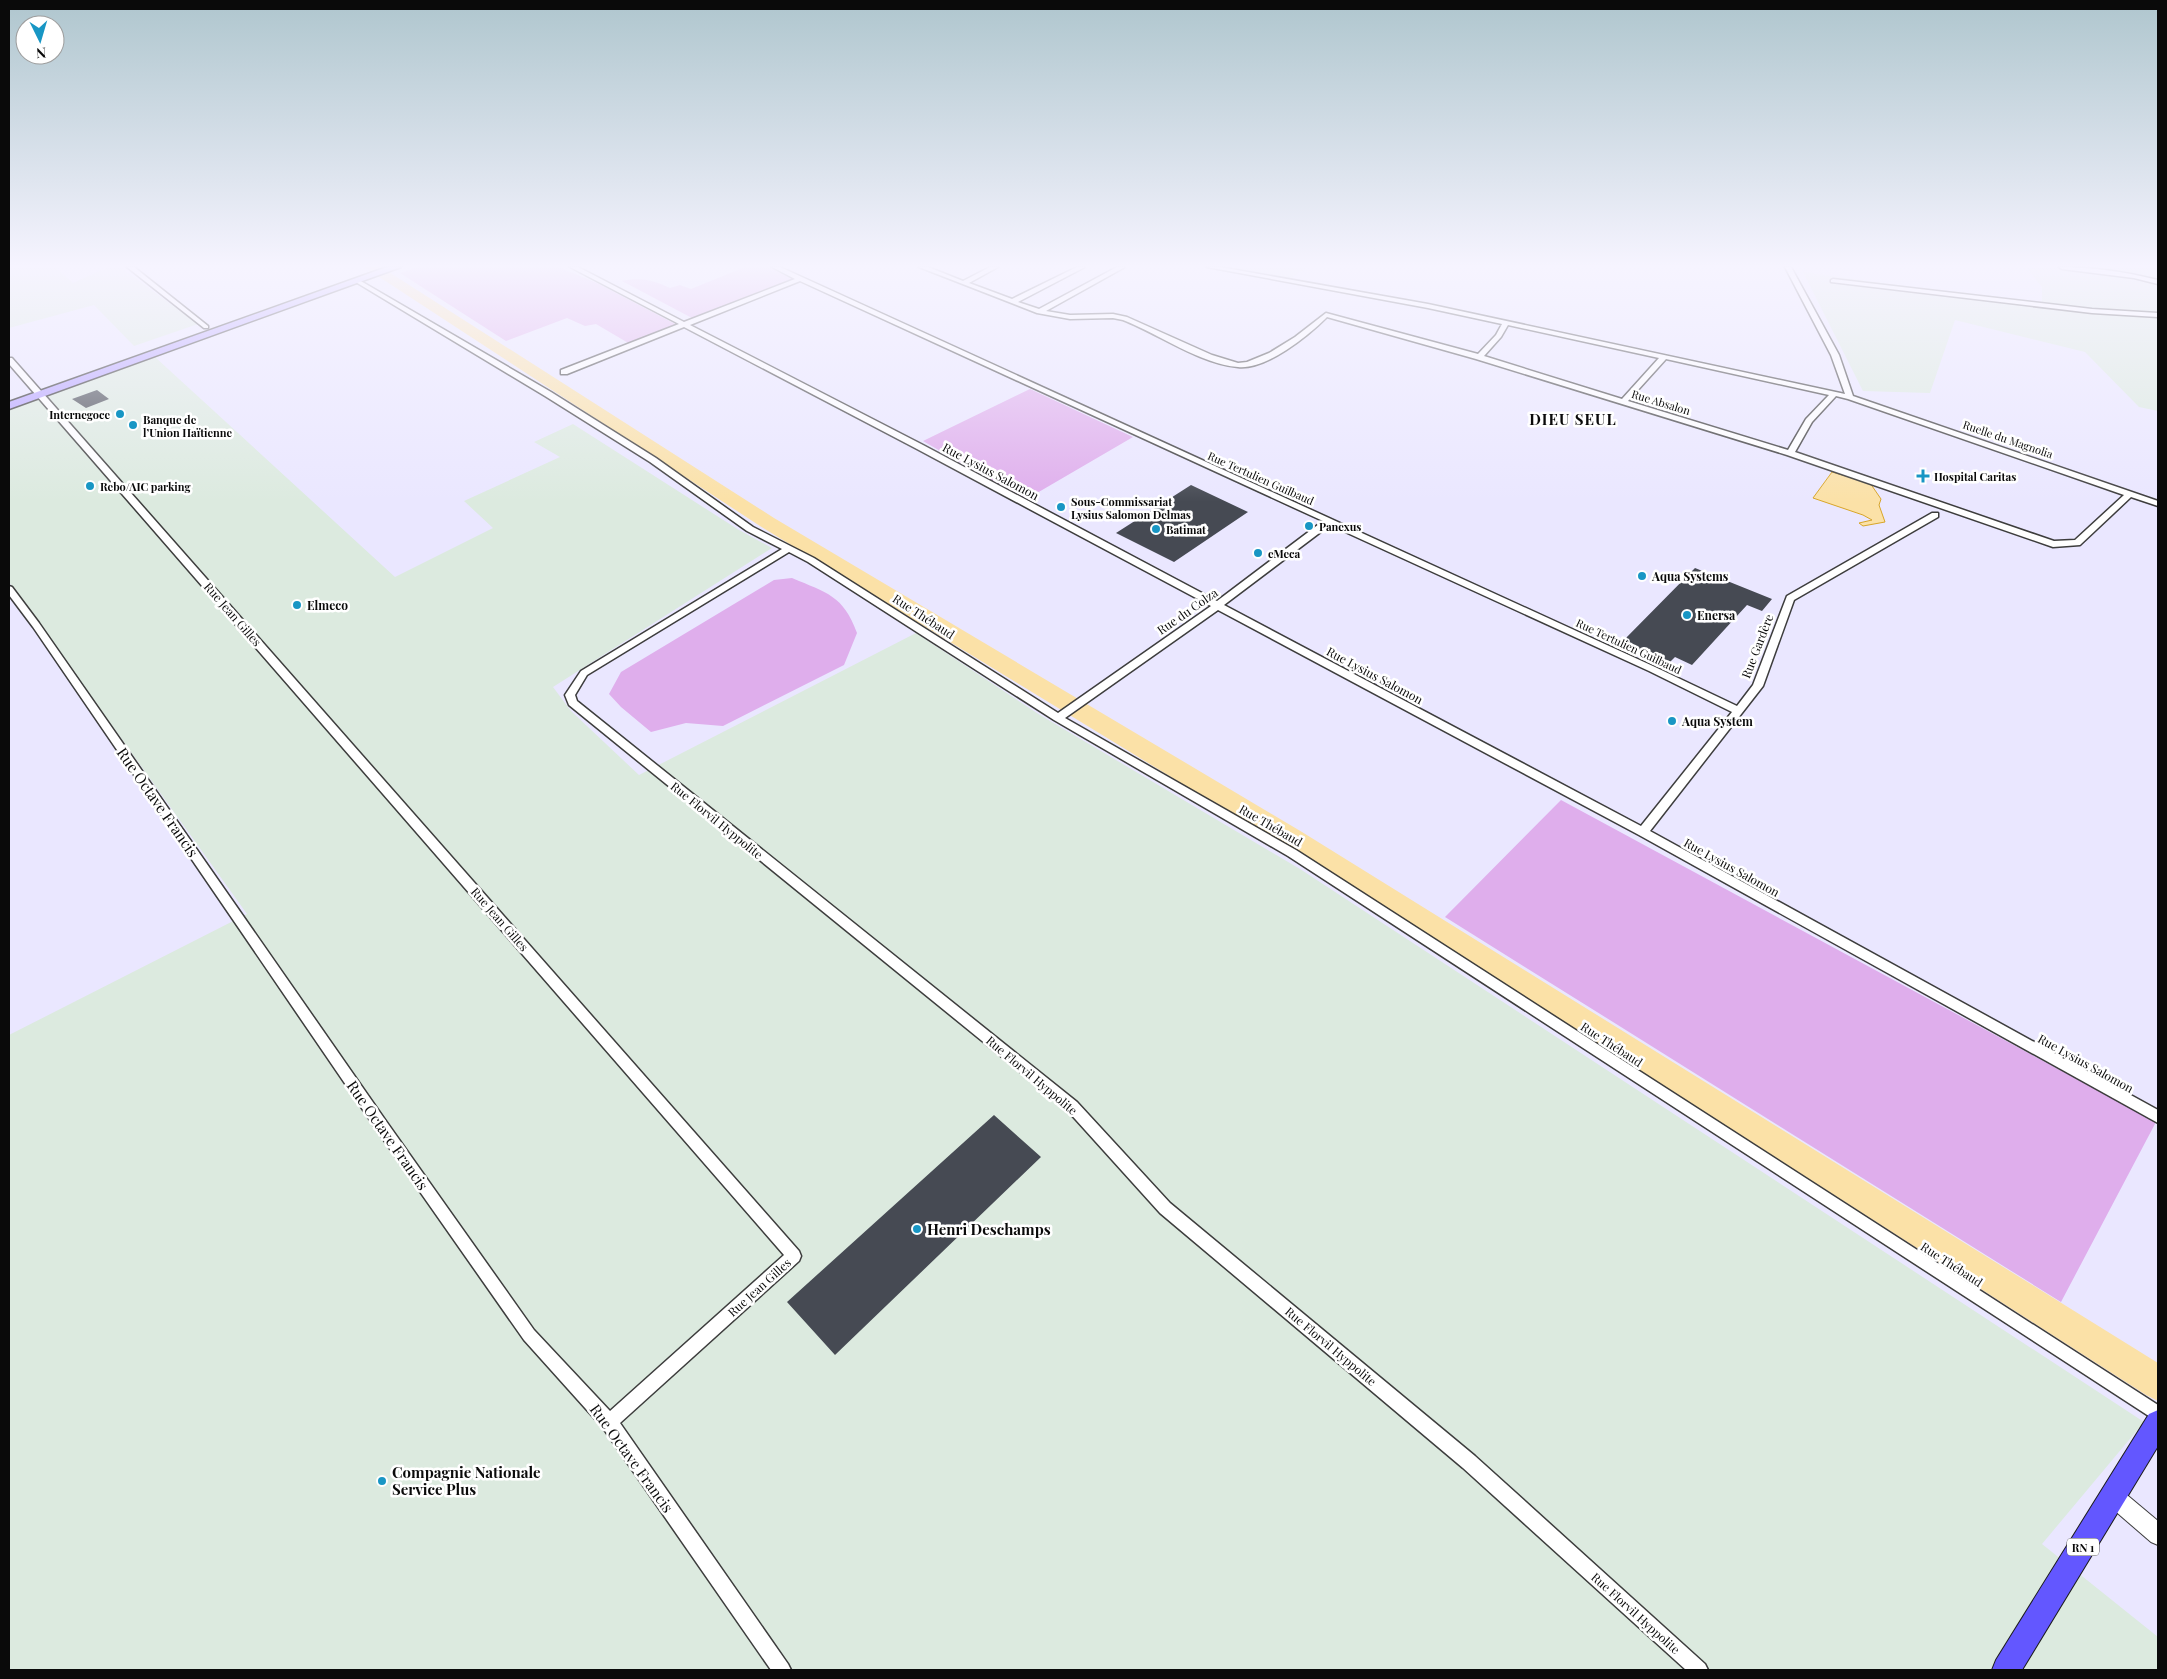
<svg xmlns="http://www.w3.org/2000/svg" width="2167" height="1679" viewBox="0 0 2167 1679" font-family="'Playfair Display',serif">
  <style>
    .industrial { fill: #dceadf }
    .green { fill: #dfaeec }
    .water { fill: #fbe1a7; stroke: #d8a528 }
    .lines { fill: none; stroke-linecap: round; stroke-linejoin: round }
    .river { fill: #fbe1a7; fill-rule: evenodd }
    .building { fill: #464a53 }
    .minor-casing { stroke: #3d3d3d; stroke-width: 3 }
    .tertiary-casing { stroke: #3d3d3d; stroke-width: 2 }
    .secondary-casing { stroke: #2c2c2c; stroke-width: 3 }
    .primary-casing { stroke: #1b1b1b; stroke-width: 2 }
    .minor { fill: #fff; fill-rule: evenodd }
    .tertiary { fill: #fff; fill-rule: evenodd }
    .secondary { fill: #b5a2ff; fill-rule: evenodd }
    .primary { fill: #6357ff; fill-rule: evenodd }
    .poi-dot { fill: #1896c4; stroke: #fff; stroke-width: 2 }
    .labels { text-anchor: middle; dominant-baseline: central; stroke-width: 5; stroke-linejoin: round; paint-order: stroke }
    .far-street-label { font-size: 11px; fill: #0a0a0a; stroke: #fff }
    .far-poi-label { font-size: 11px; font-weight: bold; fill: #0a0a0a; stroke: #fff; text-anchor: start }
    .shield { fill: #fff; stroke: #545454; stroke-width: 1 }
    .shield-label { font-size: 11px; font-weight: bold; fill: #0a0a0a }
    .street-label { font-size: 12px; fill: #0a0a0a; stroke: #fff }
    .poi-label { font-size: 12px; font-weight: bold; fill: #0a0a0a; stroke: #fff; text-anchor: start }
    .far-district-label { font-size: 15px; font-weight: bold; letter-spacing: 1px; fill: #0a0a0a; stroke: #fff }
    .near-street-label { font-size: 15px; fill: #0a0a0a; stroke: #fff }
    .near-poi-label { font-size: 15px; font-weight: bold; fill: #0a0a0a; stroke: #fff; text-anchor: start }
  </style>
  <rect width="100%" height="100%" fill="#eae7ff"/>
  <path class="industrial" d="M9,267h46l18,16 36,-16h11l78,57 -64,22 -40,-41 -85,23z
    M1231,267h76l-17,12z
    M2026,267h132v144l-19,-4 -54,-55 -130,-32 -25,73 -67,-2 -60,-119 239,33v-18z
    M155,357l240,220 98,-49 -29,-27 96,-44 -26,-15 39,-18 166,106 33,18 -219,139 18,24 68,64 277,-142 124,82 260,154 844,553 -102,122 116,93v33h-2149v-635l238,-121 -238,-332v-172z"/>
  <path class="green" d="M418,267h141l40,17 78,41 -47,19 -34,-20 -11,2 -18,-8 -61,23 -106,-68z
    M745,267h23l25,12 -101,39 -70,-37c18,-4 31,-1 48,7l10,-3 11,4z
    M1030,389l103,48 -108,63 -102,-59z
    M792,578c35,15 51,17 65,55l-13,32 -121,61 -37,-3 -35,9 -30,-25 -12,-13 12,-22 153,-92z
    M1561,800l595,322 -95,180 -616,-385z"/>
  <path class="water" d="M1832,472l38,11 11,16 -2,6 6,17 -22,4 -4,-3 13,-3 -9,-5 -50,-17z"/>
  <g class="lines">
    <path class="river" d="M364,267h17l393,251 528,314 856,531v38l-12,-6 -502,-322 -360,-227 -524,-320z"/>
  </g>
  <path class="building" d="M97,390l12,9 -23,9 -14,-9z
    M1191,485l57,27 -74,50 -58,-29z
    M1695,568l77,31 -10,12 -15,-6 -55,60 -17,-8 -8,8 -47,-21z
    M994,1115l47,42 -206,198 -48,-53z"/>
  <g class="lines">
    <g class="minor-casing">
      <path id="minor" d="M127,267h7l74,59v2h-4z
        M570,267h8l106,55 111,-43 -23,-12h8l875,400 82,39 16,-21 34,-89 145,-83h6v4l-144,83 -31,86 -113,145 508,279v13l-519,-288 -421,-225 -153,108 231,132 862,555v17l-870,-566 -234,-136 -246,-158 -19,-10 -202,123 -12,20 2,6 500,401 93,101 305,253 230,208 3,6h-22l-223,-202 -303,-255 -93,-103 -498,-405 -4,-10 16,-24 201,-122 -35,-18 -97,-69 -105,-66 -191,-115 5,-1 192,112 105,66 97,69 61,31 244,155 153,-107 -294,-157 -233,-122 -117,47h-6v-4l118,-46zM800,281l523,240 -106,80 -294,-156 -233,-120zM1330,525l319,146 83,41 -91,114 -417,-221z
        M919,267h9l35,14 27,-14h8l-29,16 43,16 65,-32h8l-67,35 21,7 78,-42h8l-79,44 24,4 43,-1 14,3 85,38 26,8 9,-1 22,-9 26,-16 31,-24 152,41 18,-19 6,-11 -74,-16 -221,-41h13l208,37 417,90 -14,-39 -46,-88h6l48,88 14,41 305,105v5l-27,-9 -51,48 -27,2 -266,-92 -311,-96 -149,-42c-19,19 -61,53 -89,50 -38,-3 -79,-33 -115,-47l-10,-2 -43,1 -33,-6zM1508,325l151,33 -37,41 -138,-43 17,-19zM1666,359l163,36 -23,24 -18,31 -160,-49zM1836,396l12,3 276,96 -49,45 -21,1 -259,-89 17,-30z
        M2059,267c33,0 67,5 99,13v4l-24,-6 -72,-9z
        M1833,279l259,30 66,4v4l-66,-4 -261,-31v-2z
        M9,358h3l787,893 2,5 -2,5 -179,162 168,241 3,6h-20l-168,-242 -79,-88 -148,-211 -343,-502 -24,-32v-9l3,1 27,36 347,498 148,209 76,81 174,-156 -775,-891z"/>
    </g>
    <g class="tertiary-casing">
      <path id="tertiary" d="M2114,1487l7,3 37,31v24l-7,-3 -44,-38 -3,-7 3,-7z"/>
    </g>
    <g class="secondary-casing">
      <path id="secondary" d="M387,267h14l-392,142v-7z"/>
    </g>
    <g class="primary-casing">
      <path id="primary" d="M2158,1410v36l-136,224h-30l4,-10 153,-246z"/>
    </g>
    <use href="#minor" class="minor"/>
    <use href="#tertiary" class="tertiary"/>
    <use href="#secondary" class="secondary"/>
    <use href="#primary" class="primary"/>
  </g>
  <linearGradient id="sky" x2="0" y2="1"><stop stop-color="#afc6ce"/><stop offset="0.53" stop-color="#f6f4ff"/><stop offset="1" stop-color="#f6f4ff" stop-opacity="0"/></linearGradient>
  <rect width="2167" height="502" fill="url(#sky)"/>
  <g class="poi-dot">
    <circle cx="120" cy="414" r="5"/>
    <circle cx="133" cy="425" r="5"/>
    <path d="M1920.5 468.5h5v5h5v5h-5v5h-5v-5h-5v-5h5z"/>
    <circle cx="90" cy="486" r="5"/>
    <circle cx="1061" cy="507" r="5"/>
    <circle cx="1309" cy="526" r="5"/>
    <circle cx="1156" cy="529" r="5"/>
    <circle cx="1258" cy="553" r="5"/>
    <circle cx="1642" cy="576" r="5"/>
    <circle cx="297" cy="605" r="5"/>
    <circle cx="1687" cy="615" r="5"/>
    <circle cx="1672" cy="721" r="5"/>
    <circle cx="917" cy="1229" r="5"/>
    <circle cx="382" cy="1481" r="5"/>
  </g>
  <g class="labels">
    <g class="far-street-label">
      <text transform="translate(1661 402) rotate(17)">Rue Absalon</text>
      <text transform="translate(2008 439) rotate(19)">Ruelle du Magnolia</text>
      <text transform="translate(1261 478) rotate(24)">Rue Tertulien Guilbaud</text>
      <text transform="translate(1629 646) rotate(25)">Rue Tertulien Guilbaud</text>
    </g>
    <g class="far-poi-label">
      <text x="110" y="414" text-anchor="end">Internegoce</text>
      <text x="143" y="419">Banque de<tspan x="143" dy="13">l’Union Haïtienne</tspan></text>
      <text x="1934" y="476">Hospital Caritas</text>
      <text x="100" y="486">Rebo/AIC parking</text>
      <text x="1071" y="501">Sous-Commissariat<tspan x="1071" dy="13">Lysius Salomon Delmas</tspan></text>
      <text x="1319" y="526">Panexus</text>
      <text x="1166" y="529">Batimat</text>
      <text x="1268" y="553">eMeca</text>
    </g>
    <rect class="shield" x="2067" y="1538.5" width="32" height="17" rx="4"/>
    <g class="shield-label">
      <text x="2083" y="1547">RN 1</text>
    </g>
    <g class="street-label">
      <text transform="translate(991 471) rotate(28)">Rue Lysius Salomon</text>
      <text transform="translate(1187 611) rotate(-35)">Rue du Colza</text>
      <text transform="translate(233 614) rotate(49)">Rue Jean Gilles</text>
      <text transform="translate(924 616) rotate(33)">Rue Thébaud</text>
      <text transform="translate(1757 646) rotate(-69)">Rue Gardère</text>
      <text transform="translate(1375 675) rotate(28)">Rue Lysius Salomon</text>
      <text transform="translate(717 820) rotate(39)">Rue Florvil Hyppolite</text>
      <text transform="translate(1271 825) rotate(30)">Rue Thébaud</text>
      <text transform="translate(1732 867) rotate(29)">Rue Lysius Salomon</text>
      <text transform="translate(500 919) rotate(49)">Rue Jean Gilles</text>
      <text transform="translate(1612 1044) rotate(33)">Rue Thébaud</text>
      <text transform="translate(2086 1063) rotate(29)">Rue Lysius Salomon</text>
      <text transform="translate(1032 1075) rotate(40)">Rue Florvil Hyppolite</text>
      <text transform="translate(1952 1264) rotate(33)">Rue Thébaud</text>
      <text transform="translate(759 1287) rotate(-42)">Rue Jean Gilles</text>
      <text transform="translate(1331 1346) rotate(40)">Rue Florvil Hyppolite</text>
      <text transform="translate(1636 1613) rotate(42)">Rue Florvil Hyppolite</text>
    </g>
    <g class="poi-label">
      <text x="1652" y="576">Aqua Systems</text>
      <text x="307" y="605">Elmeco</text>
      <text x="1697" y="615">Enersa</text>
      <text x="1682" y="721">Aqua System</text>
    </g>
    <g class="far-district-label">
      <text x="1573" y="419">DIEU SEUL</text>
    </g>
    <g class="near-street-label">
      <text transform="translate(158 802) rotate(55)">Rue Octave Francis</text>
      <text transform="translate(388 1135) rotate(55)">Rue Octave Francis</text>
      <text transform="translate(632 1458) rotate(54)">Rue Octave Francis</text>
    </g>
    <g class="near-poi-label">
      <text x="927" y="1229">Henri Deschamps</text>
      <text x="392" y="1472">Compagnie Nationale<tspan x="392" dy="17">Service Plus</tspan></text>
    </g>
  </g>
  <rect width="2167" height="1679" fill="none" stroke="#0a0a0a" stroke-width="20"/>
  <g transform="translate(40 40) rotate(175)"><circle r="24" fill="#ffffff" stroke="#9d9d9d"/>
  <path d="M0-4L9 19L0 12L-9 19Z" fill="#1896c4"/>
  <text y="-8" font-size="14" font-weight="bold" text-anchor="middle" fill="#0a0a0a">N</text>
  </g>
</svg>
